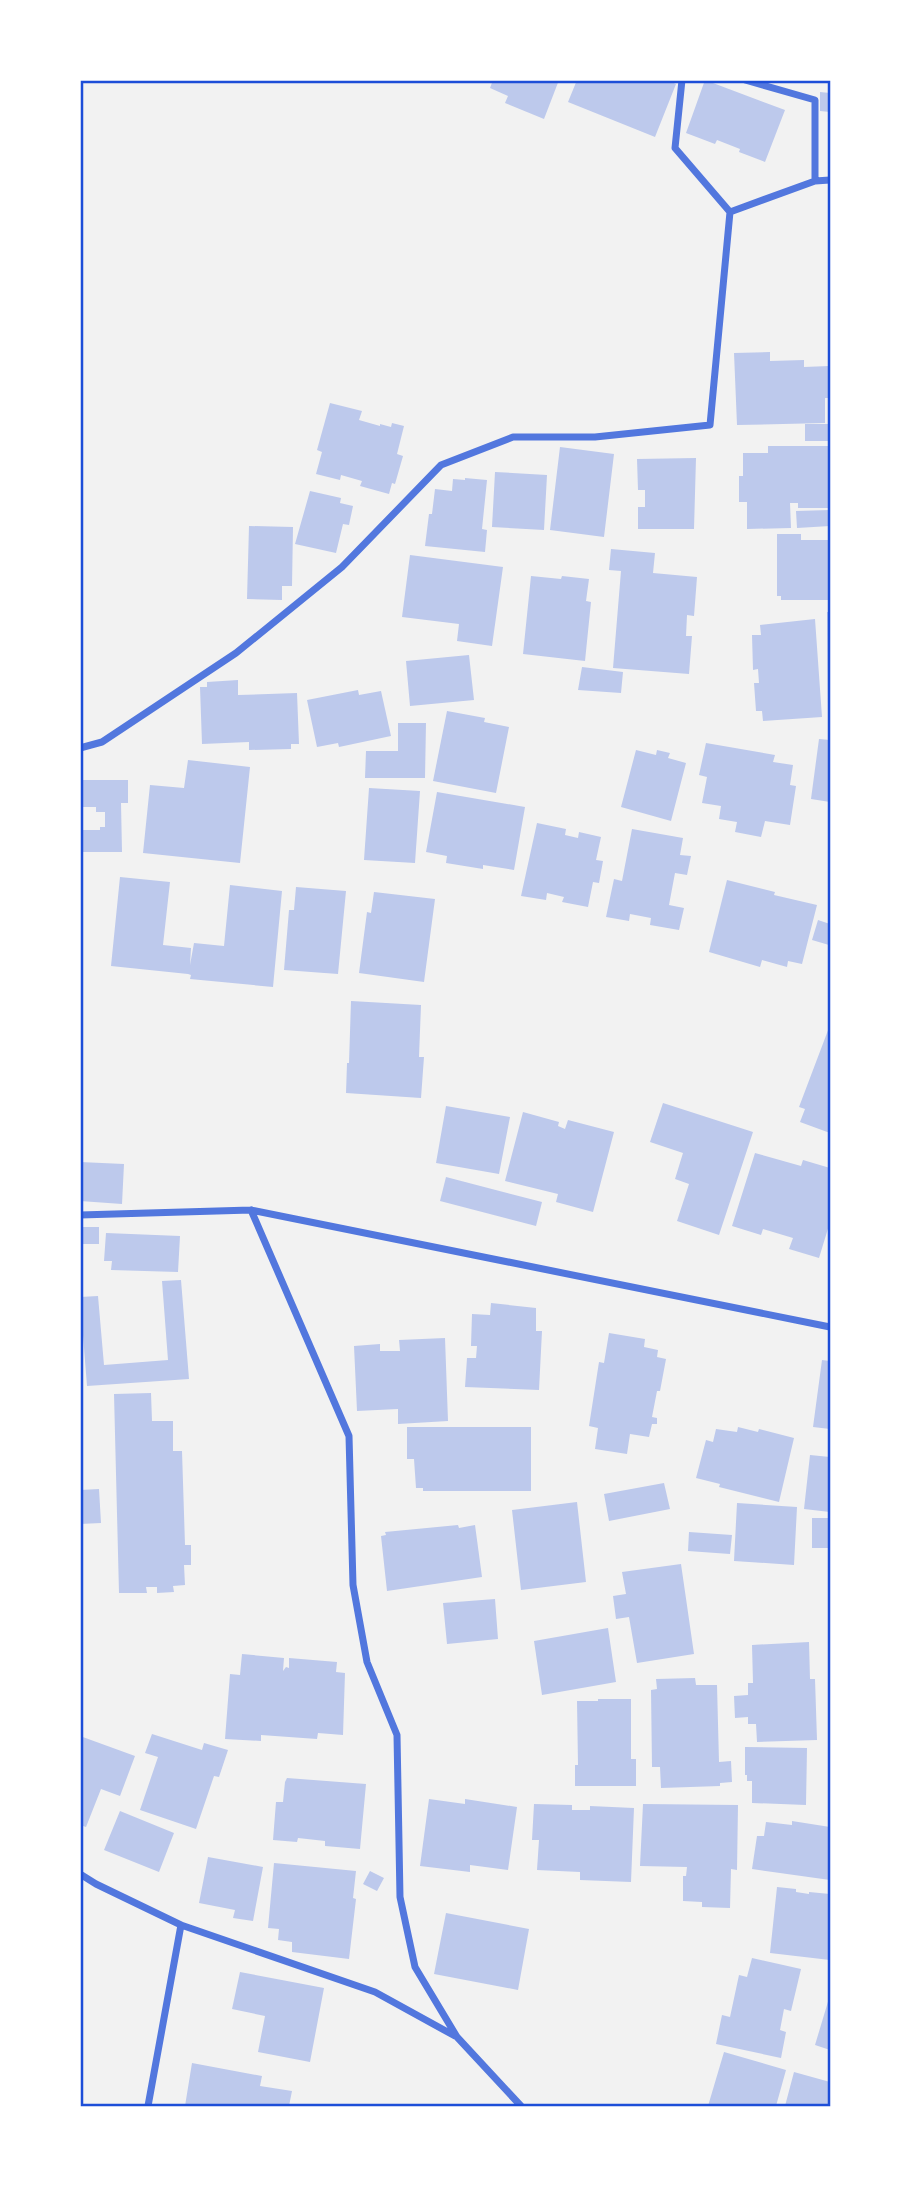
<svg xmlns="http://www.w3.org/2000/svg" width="911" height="2187" viewBox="0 0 911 2187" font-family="'Golos Text',sans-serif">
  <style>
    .building { fill: #bdc9ec }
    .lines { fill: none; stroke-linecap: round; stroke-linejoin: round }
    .minor { stroke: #5277de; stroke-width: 7 }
    .neatline { fill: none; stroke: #1d4ed8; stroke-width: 2.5 }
  </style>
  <rect width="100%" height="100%" fill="#f2f2f2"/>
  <path class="building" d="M493,80h66l-15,39 -39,-16 3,-7 -18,-8z
    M577,80h90l9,4 -21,53 -87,-35z
    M705,80l80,30 -20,52 -26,-10 1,-3 -23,-9 -2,4 -29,-11z
    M820,92l10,1v19l-10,-1z
    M770,352v9l34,-1v7l25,-1 1,32h-5v25l-88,2 -3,-72z
    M330,403l32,8 -3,9 21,6v-2l11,3 1,-4 12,3 -7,28 6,2 -8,28 -3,-1 -3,11 -29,-8 2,-5 -21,-6 -1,5 -24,-6 6,-22 -5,-2z
    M805,424h25v17h-25z
    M768,446h62v62h-32v-5h-8l1,25 -44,1v-27h-8v-26h4v-23h25z
    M560,447l54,7 -10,83 -54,-7z
    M696,458l-2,71h-56v-22h7v-17h-7l-1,-31z
    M495,472l52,3 -3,55 -52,-3z
    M465,478l22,2 -5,49 5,1 -2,22 -60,-6 4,-32h3l3,-25 17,2 1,-12 12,1z
    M310,491l31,7 -1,5 13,3 -4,19 -6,-1 -7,29 -41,-9z
    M830,510v16l-33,2 -1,-17z
    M249,526l44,1 -1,59h-10v14l-35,-1z
    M777,534h24v6h29v60h-49v-4h-4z
    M611,549l44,4 -2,20 44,4 -3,39 -7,-1 -1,21h6l-3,38 -76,-6 8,-97 -12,-1z
    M410,555l93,12 -11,79 -35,-5 2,-17 -57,-7z
    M531,576l30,3 1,-3 27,3 -3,22 5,1 -6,59 -62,-7z
    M827,612h3v100h-2z
    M815,619l7,98 -59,4 -1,-10h-6l-2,-28h5l-1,-14 -5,1 -1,-35h9l-1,-10z
    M469,655l5,45 -64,6 -4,-45z
    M582,667l41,5 -2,21 -43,-3z
    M238,680v15l59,-2 2,51h-8v5l-42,1v-8l-47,2 -2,-57h7v-5z
    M358,690l1,5 22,-4 10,45 -52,11 -1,-4 -21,4 -10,-47z
    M447,711l38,7 -1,4 25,5 -13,66 -63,-12z
    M398,723h28l-1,55h-60l1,-27h32z
    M819,739l11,1v62l-19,-3z
    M706,743l69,12 -2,7 20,3 -3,20 6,1 -6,39 -25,-4 -4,16 -26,-5 2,-10 -18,-3 2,-13 -19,-3 5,-26 -8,-2z
    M636,750l20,5 1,-5 13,3 -2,5 18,5 -15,58 -50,-14z
    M188,760l62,7 -10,96 -97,-10 7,-68 34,3z
    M80,780h48v23h-7l1,49h-42v-22h20v-3h5v-15h-9v-5h-16z
    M369,788l51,3 -5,72 -51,-3z
    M437,792l88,15 -11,63 -31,-5v4l-37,-6 1,-7 -21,-4z
    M537,823l29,6 -1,6 13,3 1,-6 22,5 -5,23 7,1 -4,22 -6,-1 -5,25 -26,-5 2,-5 -17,-4 -1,7 -25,-4z
    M632,829l51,9 -3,17 11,1 -4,19 -12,-2 -6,32 15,3 -5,22 -29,-5 1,-7 -21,-4 -1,7 -23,-4 8,-38 8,2z
    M120,877l50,5 -7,63 28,3 -1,17 4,-22 30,3 6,-61 52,6 -9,96 -83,-8 1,-4 -3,-1 -77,-8z
    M727,880l48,12 -1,3 43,10 -15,59 -14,-3 -1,6 -25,-7 -2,7 -51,-15z
    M296,887l50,4 -8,83 -54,-4 5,-60h5z
    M374,892l61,7 -11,83 -65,-9 8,-61 4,1z
    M818,920l12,4 -1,21 -17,-5z
    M351,1001l70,4 -2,52h5l-3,41 -75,-5 1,-30h2z
    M830,1025v108l-30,-11 5,-13 -6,-2z
    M663,1103l90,29 -34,103 -42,-14 12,-37 -14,-5 8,-26 -33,-11z
    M446,1106l64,11 -11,57 -63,-11z
    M523,1112l36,10 -1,4 7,3 3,-9 46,12 -21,80 -37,-10 2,-8 -53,-13z
    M755,1153l46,13 2,-6 27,8v54l-11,36 -30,-9 4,-11 -30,-9 -2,6 -29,-9z
    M80,1162l44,2 -2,40 -42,-3z
    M446,1177l96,25 -6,24 -96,-25z
    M80,1227h19v17h-19z
    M106,1233l74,3 -2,36 -67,-2 1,-9h-8z
    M181,1280l8,99 -102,7 -7,-89 18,-1 6,69 64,-5 -6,-79z
    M491,1303l45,5v23h6l-3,59 -74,-3 2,-29h9l1,-12h-6l1,-32 18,1z
    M609,1333l36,6 -1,8 14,3 -1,7 9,2 -6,32h-3l-5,26 5,1v6h-5l-3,13 -19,-3 -3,20 -32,-5 3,-21 -9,-2 10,-64 5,1z
    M445,1338l3,83 -50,3v-15l-41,2 -3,-65 26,-2v7h20l-1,-11z
    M822,1360l8,1v68l-17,-2z
    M151,1393l1,28h21v30h9l3,94h6v20h-7l1,20 -12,1 1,6 -17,1v-6h-11l1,6h-28l-5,-199z
    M407,1427h124v64h-108v-3h-7l-2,-29h-7z
    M738,1427l20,5 1,-3 35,9 -15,64 -60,-15 1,-3 -24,-6 10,-38 7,2 3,-13 21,3z
    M810,1455l20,2v55l-26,-3z
    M664,1483l6,26 -61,12 -5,-27z
    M99,1489l2,34 -21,1v-34z
    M577,1502l9,80 -65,8 -9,-80z
    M737,1503l60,4 -3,58 -60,-4z
    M812,1518h18v30h-18z
    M458,1525l1,3 16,-3 7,52 -95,14 -6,-55 5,-1 -1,-3z
    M689,1532l43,3 -2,19 -42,-3z
    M681,1564l13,90 -57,9 -8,-46 -13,2 -3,-23 13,-2 -4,-22z
    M495,1599l3,40 -51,5 -4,-41z
    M608,1628l8,54 -74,13 -8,-54z
    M809,1642l1,37h5l2,61 -60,2 -1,-18h-8v-7l-13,1 -1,-22 14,-1v-12h5l-1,-38z
    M242,1654l42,4 -1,13 3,-4 3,1v-10l48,4 -1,10 9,1 -2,62 -25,-2 -1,6 -56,-4v6l-36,-2 5,-65 10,1z
    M695,1678l1,7h21l2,77 12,-1 1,21 -12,1v3l-59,2 -1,-21h-8l-1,-77 6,-1 -1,-10z
    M598,1699h33v60h5v27h-61v-21h3l-1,-64h21z
    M152,1734l50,16 2,-7 24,7 -9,27 -5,-1 -18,53 -56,-19 18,-53 -13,-4z
    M80,1736l55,20 -15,40 -19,-7 -15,38 -6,-2z
    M745,1747l62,1 -1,57 -54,-2v-22h-5v-6h-2z
    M287,1778l79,6 -6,65 -35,-3v-5l-27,-3 -1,4 -24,-2 3,-38h7l2,-20z
    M429,1799l36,5v-5l52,8 -9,63 -38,-5v7l-50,-6z
    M534,1804l38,1v5h18v-4l44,2 -3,74 -51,-2v-8l-43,-2 2,-30h-7z
    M643,1804l95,1 -1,65 -6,-1 -1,39 -28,-1v-5l-19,-1v-25h3l1,-9 -47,-1z
    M120,1811l54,22 -15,39 -55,-22z
    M792,1821l38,6v53l-78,-11 5,-33h7l2,-14 26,3z
    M208,1857l55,10 -10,54 -20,-3 2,-8 -36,-7z
    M274,1863l82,8 -3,27 3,1 -7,60 -57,-7v-10l-14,-2 1,-11 -11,-1z
    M370,1871l14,7 -7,13 -14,-7z
    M777,1887l19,2v3l13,2v-2l21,2v66l-60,-7z
    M446,1913l83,16 -11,61 -84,-16z
    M752,1958l49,11 -10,42 -7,-2 -4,21 6,2 -5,26 -65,-14 6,-29 8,2 9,-42 8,2z
    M240,1972l84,16 -14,74 -52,-10 7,-36 -33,-7z
    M830,1995v55l-15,-5z
    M724,2052l62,18 -10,36h-68z
    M192,2063l70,13 -2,10 32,5 -3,15h-104z
    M794,2072l36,10v24h-45z"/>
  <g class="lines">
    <path class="minor" d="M682,80l-7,68 55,64
      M745,80l70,20v81
      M80,748l22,-6 134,-89 106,-86 99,-102 72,-28h82l115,-12 20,-213 85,-31 15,-1
      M251,1210l98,226 4,149 14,77 30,73 3,162 15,70 42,70 64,69
      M80,1215l171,-5 579,117
      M80,1874l16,10 85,41 -33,181
      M181,1925l194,67 80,44"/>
  </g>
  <rect width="911" height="2187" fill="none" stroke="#ffffff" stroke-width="164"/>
  <rect x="82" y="82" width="747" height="2023" class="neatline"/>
</svg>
